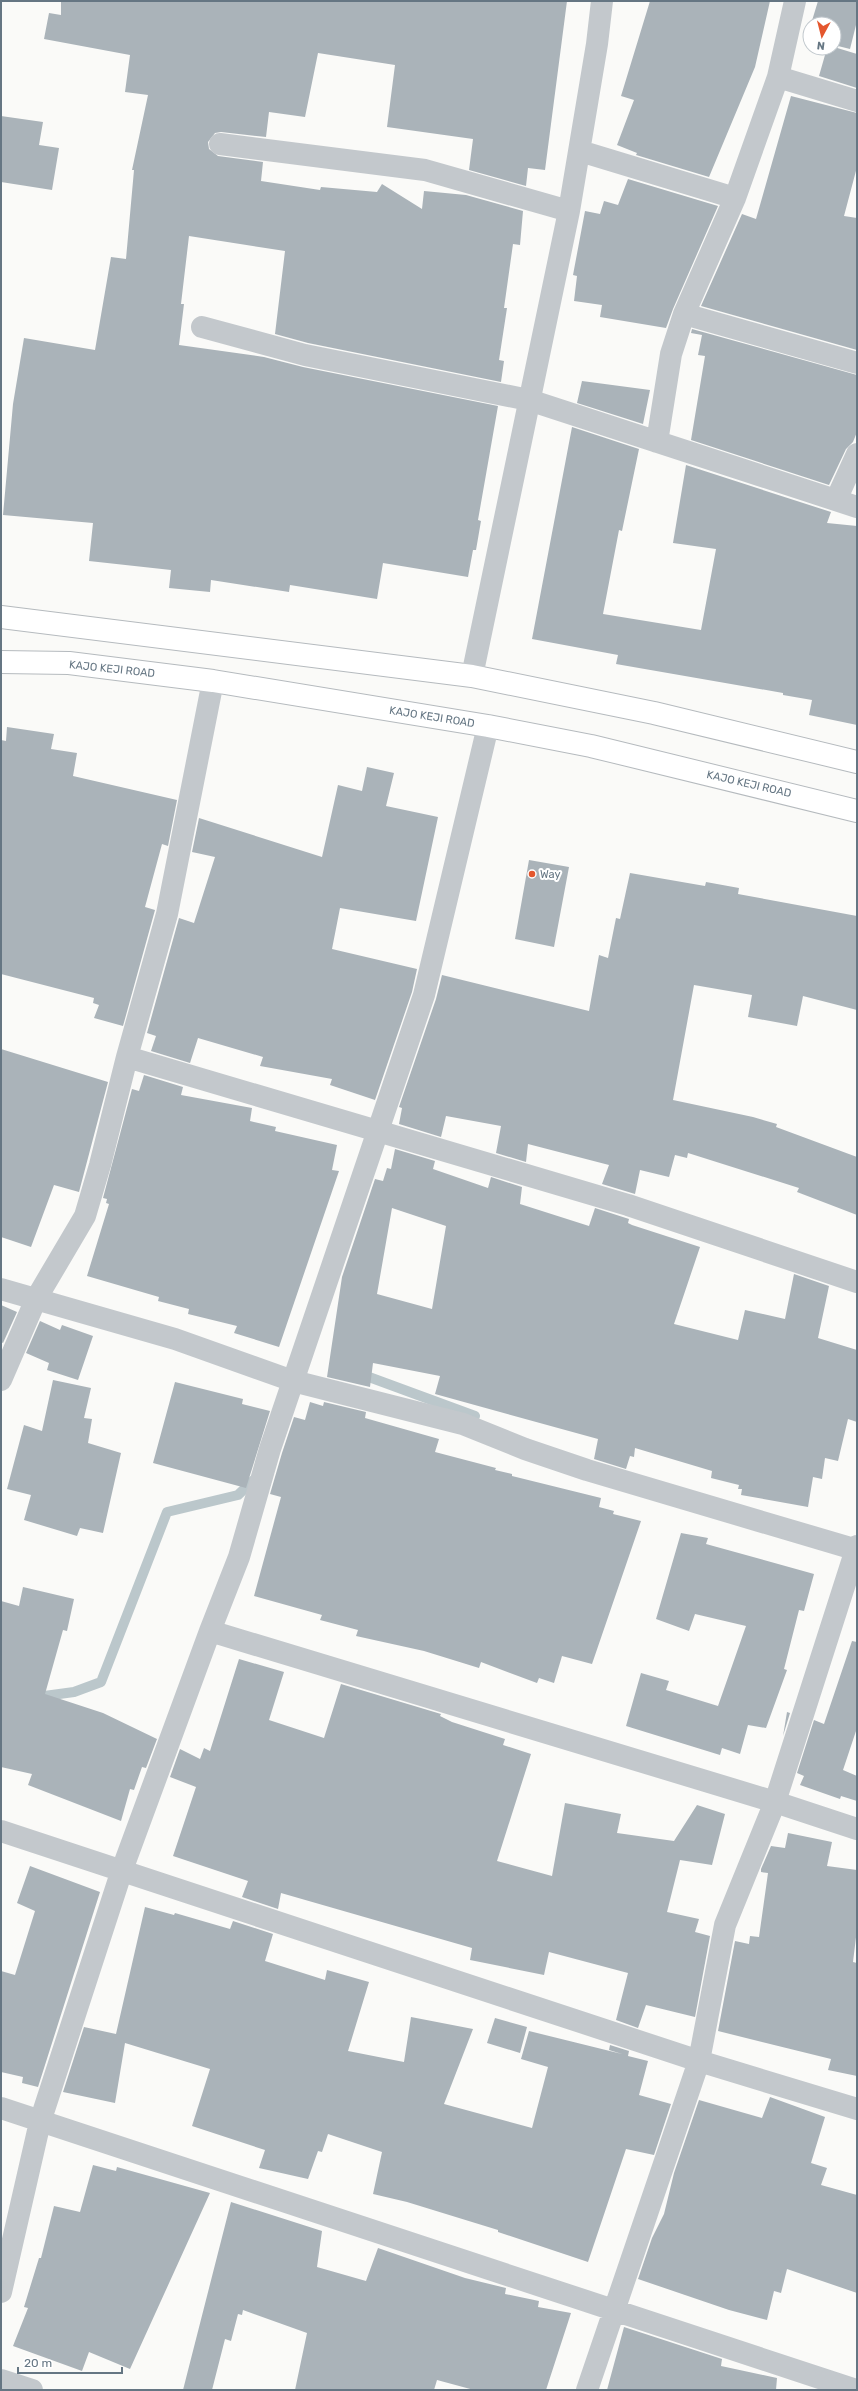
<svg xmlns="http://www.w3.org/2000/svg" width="858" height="2391" viewBox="0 0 858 2391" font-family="Rubik,sans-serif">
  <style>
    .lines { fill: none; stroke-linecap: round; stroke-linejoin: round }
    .stream { stroke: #bbc7cb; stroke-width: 10 }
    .building { fill: #aab3b9; fill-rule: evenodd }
    .major-casing { stroke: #b5babe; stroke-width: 24 }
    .minor { stroke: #c3c8cc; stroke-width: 22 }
    .major { stroke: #fff; stroke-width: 22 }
    .poi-dot { fill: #e4572e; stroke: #fff; stroke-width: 1.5 }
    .labels { text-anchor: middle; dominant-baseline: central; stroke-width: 4; stroke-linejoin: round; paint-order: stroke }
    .street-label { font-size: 11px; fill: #657683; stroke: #fff }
    .poi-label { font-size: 11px; fill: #657683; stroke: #fff; text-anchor: start }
  </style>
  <rect width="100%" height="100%" fill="#fafaf8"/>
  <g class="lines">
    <path class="stream" d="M358,1376l11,1 106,39
      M37,1697l37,-5 27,-10 66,-170 71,-17 19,-18"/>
  </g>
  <path class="building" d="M61,1h506l-22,169 -17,-2 -2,18 -57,-16 4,-31 -86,-12 8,-62 -77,-12 -13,64 -36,-5 -3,25 -45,-5 -6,1 -7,9 1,7 9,7 45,6 -2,19 59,9 1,-3 56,5 5,-8 40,25 2,-18 42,4 57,16 -3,34 -7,-1 -9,64h3l-8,52 5,1 -3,21 -193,-39 -33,-9 10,-83 -96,-15 -8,68h3l-5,41 85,12 39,10 195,39 -20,114 3,1 -5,29h-3l-5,27 -85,-14 -6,36 -87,-14 -1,7 -78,-12 -1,12 -41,-4 2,-18 -82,-9 4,-38 -90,-8 10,-111 11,-66 71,12 16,-93 15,2 8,-89h-2l16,-75 -23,-3 5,-37 -86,-16 5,-26 12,2z
    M650,1h120l-15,66 -46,110 -73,-22 1,-2 -20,-8 17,-45 -13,-4z
    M818,1h39v20l-7,28 -16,-4v-21h-23z
    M834,47l23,7v34l-38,-12 8,-28z
    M791,96l66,17v54l-13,49 13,2v132l-156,-44 41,-92 14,5z
    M1,116l42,6 -4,23 20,3 -7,42 -51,-8z
    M628,179l90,27 -45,103 -7,19 -66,-11 2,-12 -28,-4 3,-25 -4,-1 12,-64 15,3 4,-13 14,4z
    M692,329l165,46v57l-4,10 -7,7 -17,36 -138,-45 14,-84 -7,-1 4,-20 -11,-2z
    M582,381l68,9 -7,34 -66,-21z
    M572,427l67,22 -17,82 -3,-1 -16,84 98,16 15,-81 -43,-6 13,-78 145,47 -4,11 30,3v199l-48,-10 3,-15 -29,-5v-2l-167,-29 2,-9 -86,-16z
    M7,727l47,7 -3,15 26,4 -4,23 104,24 -9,46 -6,-2 -17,63 10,3 -32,116 -29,-8 5,-13 -6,-2 1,-5 -93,-24v-234l5,1z
    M367,767l27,6 -8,33 52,11 -22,104 -76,-13 -8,41 85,20 -5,23 -37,108 -45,-15 2,-6 -72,-13 3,-9 -65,-19 -8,25 -39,-12 5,-15 -9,-3 32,-115 15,5 21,-66 -23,-5 7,-34 123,39 16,-72 24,6z
    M529,860l40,7 -15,80 -39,-8z
    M630,873l75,13 1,-4 33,6 -1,6 119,22v94l-54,-14 -6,30 -49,-9 4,-22 -58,-10 -21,115 80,17 24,7 -1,3 81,30v58l-60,-23 2,-4 -111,-35 -1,5 -12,-3 -6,22 -29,-7 -5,24 -33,-10 7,-19 -81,-21 -2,18 -30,-9 5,-27 -55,-10 -5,21 -42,-13 3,-16 -3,-1 37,-108 6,-24 147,36 10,-56 9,3 8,-40 4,1z
    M1,1049l107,33 -29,110 -25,-7 -23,62 -30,-10z
    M144,1075l39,12 -2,8 71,13 -2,13 26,6 -1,4 62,14 -5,25 7,1 -60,176 -45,-14 3,-7 -49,-12 1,-5 -31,-8 1,-4 -72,-21 22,-72 -3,-1 1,-4 -4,-1 29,-109 7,2z
    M395,1149l40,12 -2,8 55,19 3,-11 31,10 -2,17 69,22 6,-18 34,11 -1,4 4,2 68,22 -26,77 64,16 7,-30 40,9 9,-45 35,12 -11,52 39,12v72l-9,-3 -10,42 -13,-3 -3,21 -9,-2 -5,30 -67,-12 1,-6h-4l1,-4 -28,-7 1,-7 -77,-23 -1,9 -4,-1 -4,13 -32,-10 4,-20 -163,-45 5,-18 -67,-13 -3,24 -43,-10 15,-100 33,-98 8,2 4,-13 4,1zM392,1208l54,18 -14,83 -55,-15z
    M1,1305l16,7 -14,31 -2,-1z
    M40,1321l20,9 2,-5 31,11 -15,44 -31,-10 2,-7 -23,-10z
    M53,1380l38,8 -7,30 8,1 -4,24 33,10 -18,80 -23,-5 -3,8 -53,-16 7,-25 -24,-6 17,-64 18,6z
    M175,1382l68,17 -1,5 28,7 -24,77 -93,-25z
    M310,1402l13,4 1,-4 42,10 -1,6 74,21 -4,13 61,16 -1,2 17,4v2l89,22 -2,9 15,4 -1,3 28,7 -49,143 -30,-8 -8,27 -15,-5 -2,5 -56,-21 -2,6 -55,-17 -68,-15 2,-6 -38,-10 2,-5 -68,-19 27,-99 -11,-3 12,-41 12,-36 11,3z
    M681,1533l27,5 -2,6 108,30 -10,37 -5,-1 -15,59 3,1 -21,58 -18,-3 -8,29 -18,-6 -2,7 -94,-29 15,-53 28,8 -3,9 52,16 28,-80 -51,-12 -6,17 -33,-12z
    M23,1587l51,12 -7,32 -4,-1 -18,64 58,19 54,26 -11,29 -4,-1 -8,23 -4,-1 -9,32 -93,-36 4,-11 -31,-7v-166l18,5z
    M852,1641l5,1v86l-14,42 14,6v25l-16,-5 -1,3 -40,-14 4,-9 -7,-3 17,-53 10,4z
    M239,1659l45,13 -15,48 55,18 17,-54 100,30 -1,2 12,6 53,17 -2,6 28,9 -34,107 55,15 13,-73 56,11 -4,19 57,8 23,-36 28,9 -13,51 -32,-5 -13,52 32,7 -4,13 15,4 -15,81 -49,-12 -8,23 -22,-8 12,-47 -79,-21 -5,23 -74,-15 2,-12 -191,-55 -3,16 -36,-12 6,-16 -75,-25 23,-69 -26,-10 10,-28 20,10 4,-11 6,3z
    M787,1712l3,1 -7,23z
    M788,1833l44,9 -5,24 30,4v59l-4,33 4,1v113l-29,-6 3,-11 -113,-28 17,-90 14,3 1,-8 9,1 9,-64 -7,-1v-3l10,-23 14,2z
    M30,1866l70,26 -62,195 -16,-4 1,-6 -22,-5v-101l14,4 20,-64 -18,-8z
    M145,1907l29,8 1,-2 55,16 3,-8 40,13 -8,27 60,19 2,-10 42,12 -21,69 56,11 7,-45 62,12 -29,75 88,24 16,-61 -27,-8 8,-28 93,23 -13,-4 1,-5 19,6 -1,5 20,5 -9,34 32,9 -17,51 -28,-6 -38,113 -90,-30v-2l-91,-28 -34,-8 9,-42 -54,-18 -6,18 -4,-1 -10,28 -49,-11 6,-18 -73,-24 18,-57 -85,-26 -10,60 -52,-11 21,-65 32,7z
    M495,2018l32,9 -7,26 -33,-10z
    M770,2097l55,20 -14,46 16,5 -6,17 36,10v98l-70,-24 -6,24 -7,-2 -7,29 -38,-10 -91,-31 14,-41 12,-24 10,-41 25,-73 63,18z
    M93,2165l23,6 1,-4 93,26 -80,176 -41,-17 -7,19 -69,-25 15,-38 -4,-1 15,-49h2l13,-52 26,6z
    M231,2202l91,29 -5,36 49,14 12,-33 87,30 41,10 -1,6 34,7 -1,6 33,6 -25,77h-72l-37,-10 -3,10h-139l12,-57 -64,-23 -1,5 -4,-1 -7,27 -6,-2 -13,51h-29z
    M624,2327l98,32 -1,7 56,12 -1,12h-169z"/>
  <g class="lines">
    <g class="major-casing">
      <path id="major" d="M1,617l471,59 182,37 203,49
        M1,662l68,1 144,18 275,45 103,20 266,65"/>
    </g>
    <path class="minor" d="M778,77l79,24
      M220,144l205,26 144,41
      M580,151l155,47
      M684,314l173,49
      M202,327l103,28 224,45 328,107
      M657,442l14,-88 13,-40 51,-116 43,-121 17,-76
      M836,500l21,-46
      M472,676l97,-465 28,-167 5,-43
      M127,1057l501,148 229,77
      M1,1289l174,50 118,42 170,43 62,25 62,21 270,80
      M1,1380l35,-81 49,-83 15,-51 27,-108 40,-143 46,-233
      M210,1631l565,171 82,27
      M1,1831l698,230 158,48
      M1,2108l855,282
      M1,2292l39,-170 82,-252 88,-239 29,-74 31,-108 154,-454 64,-269
      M1,2380l31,10
      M587,2390l112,-329 26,-136 50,-123 82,-256"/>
    <use href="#major" class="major"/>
  </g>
  <circle class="poi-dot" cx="532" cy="874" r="4"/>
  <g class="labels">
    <g class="street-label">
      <text transform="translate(112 669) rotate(6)">KAJO KEJI ROAD</text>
      <text transform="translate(432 717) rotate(9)">KAJO KEJI ROAD</text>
      <text transform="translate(749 784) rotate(13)">KAJO KEJI ROAD</text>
    </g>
    <g class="poi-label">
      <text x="540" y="874">Way</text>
    </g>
  </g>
  <rect width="858" height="2391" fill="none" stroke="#657683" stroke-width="4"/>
  <g transform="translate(822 36) rotate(187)"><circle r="19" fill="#ffffff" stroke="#c1c8cd"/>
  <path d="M0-3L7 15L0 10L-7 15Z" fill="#e4572e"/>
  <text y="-6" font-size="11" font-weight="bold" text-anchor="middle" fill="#657683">N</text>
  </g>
  <path d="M18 2367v6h104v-6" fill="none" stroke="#657683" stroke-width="2"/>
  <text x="24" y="2367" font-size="12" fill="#657683" stroke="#ffffff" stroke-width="3" paint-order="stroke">20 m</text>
</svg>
